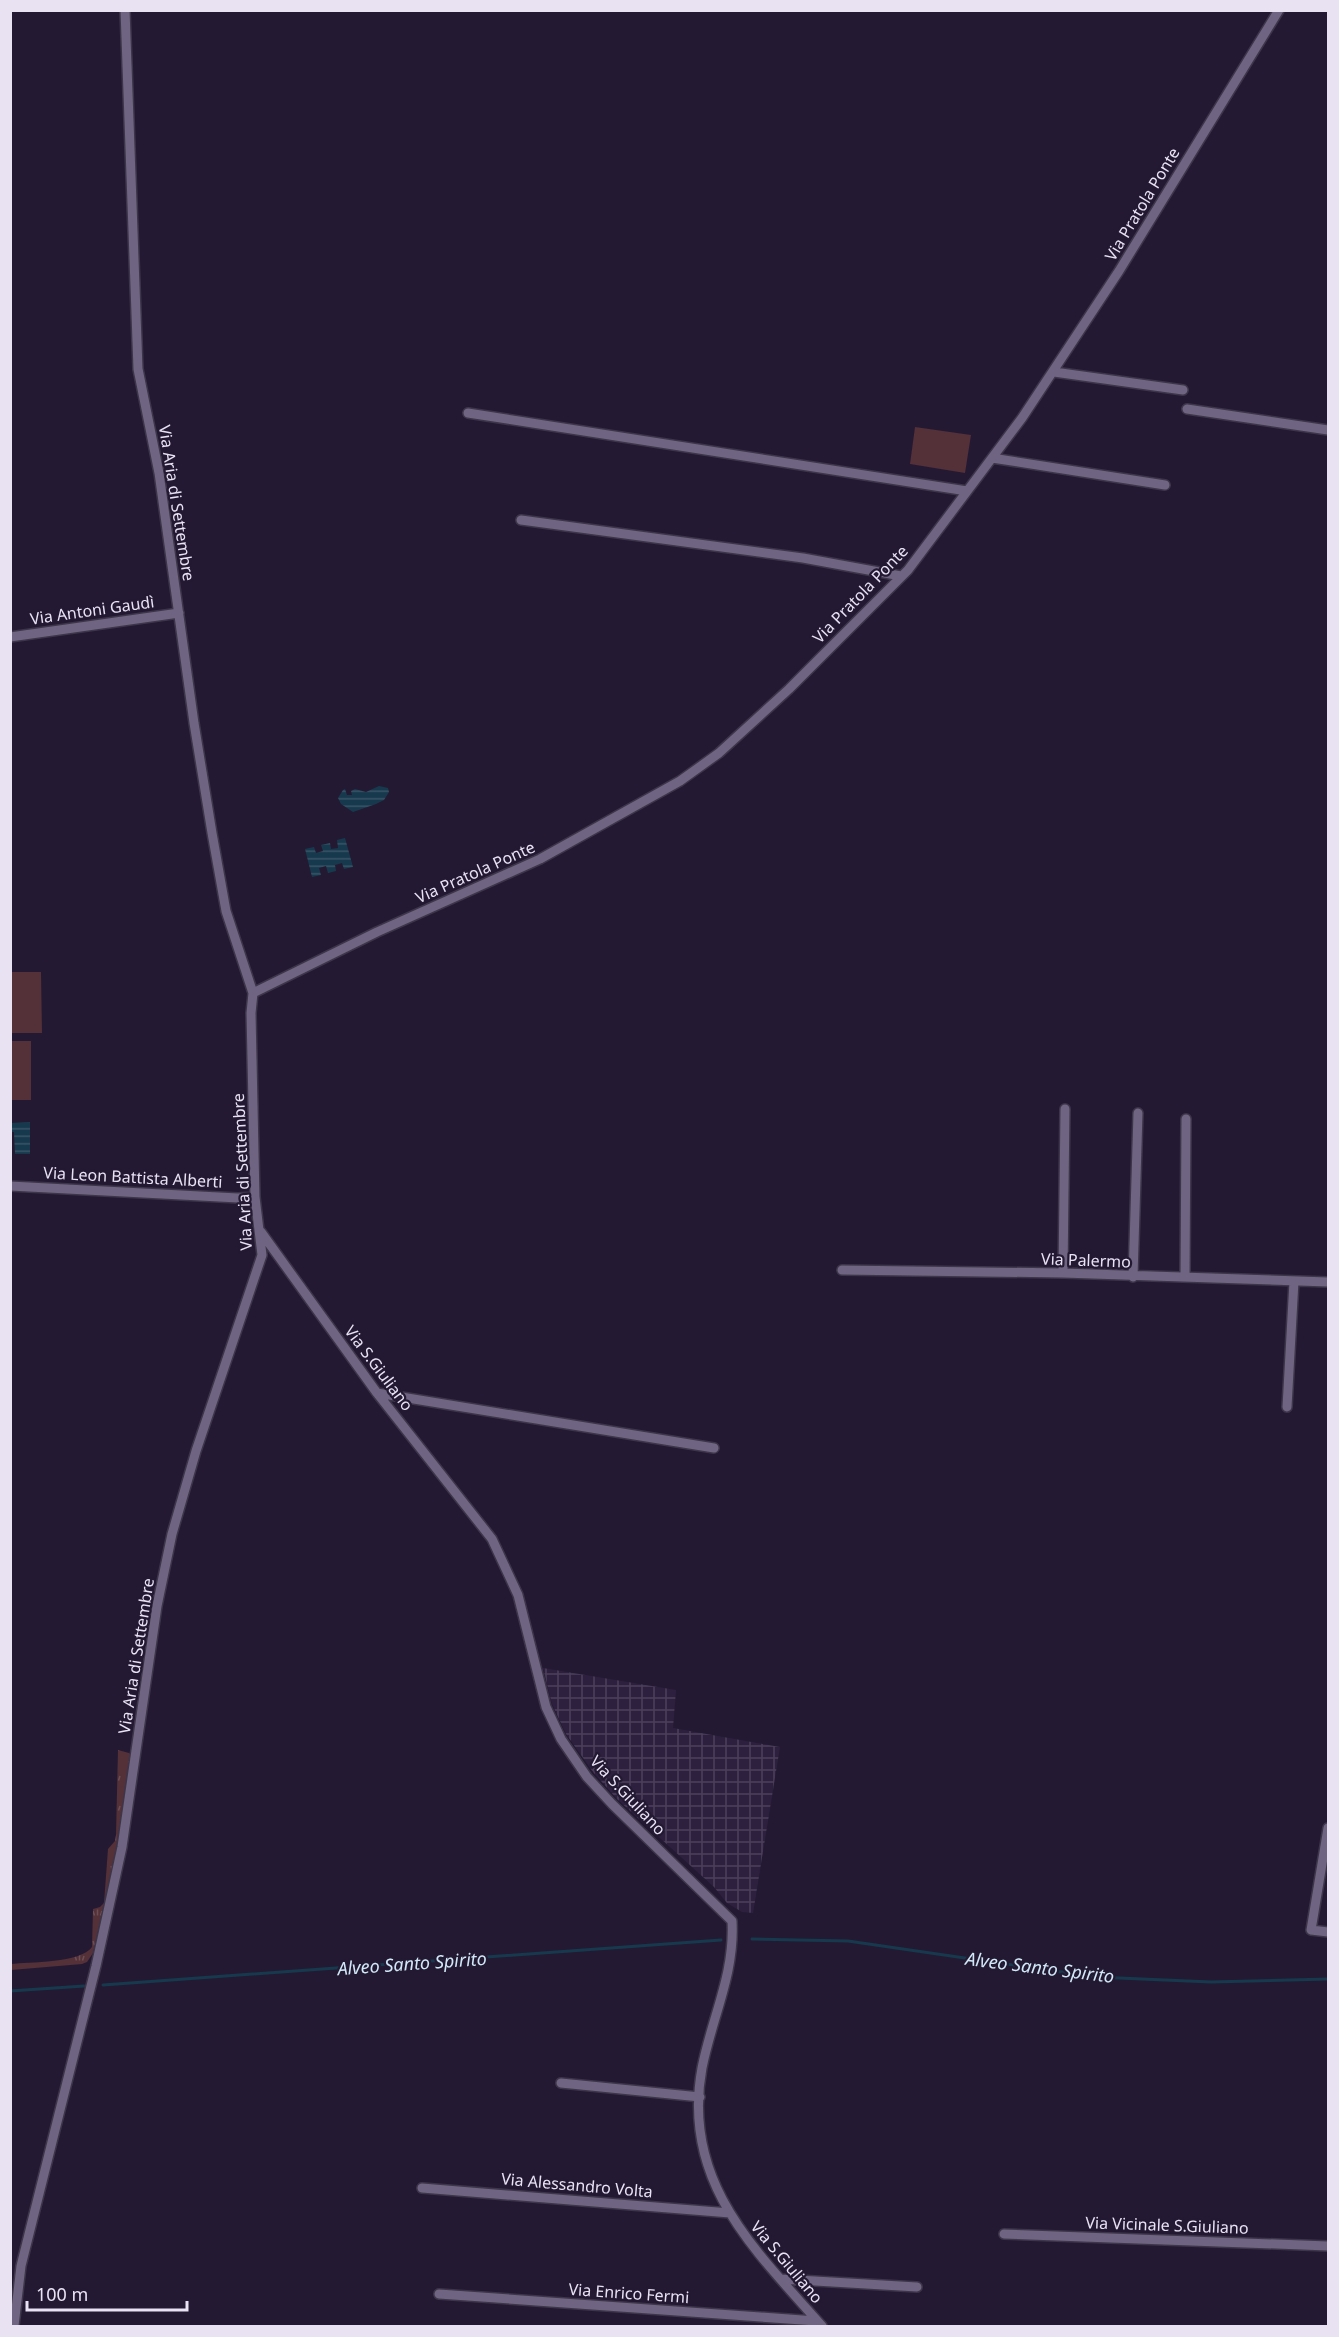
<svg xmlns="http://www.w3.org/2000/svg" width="1339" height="2337" viewBox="0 0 1339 2337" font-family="'Noto Sans',sans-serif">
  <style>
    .industrial { fill: url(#industrial-grid) }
    .grass { fill: url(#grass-tufts) }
    .pitch { fill: #543038 }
    .water { fill: url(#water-rules) }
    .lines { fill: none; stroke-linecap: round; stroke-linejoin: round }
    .stream { stroke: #17394d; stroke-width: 3 }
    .minor-casing { stroke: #3d3549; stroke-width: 12 }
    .minor { stroke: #6f6481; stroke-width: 9 }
    .labels { text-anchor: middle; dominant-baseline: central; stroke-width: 4.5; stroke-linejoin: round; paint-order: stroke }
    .street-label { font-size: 16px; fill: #e8e2f3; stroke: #231932 }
    .water-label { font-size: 18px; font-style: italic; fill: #d0e8f8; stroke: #231932 }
  </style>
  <defs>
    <pattern id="industrial-grid" width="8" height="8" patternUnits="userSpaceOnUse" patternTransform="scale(1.5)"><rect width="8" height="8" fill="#2d203f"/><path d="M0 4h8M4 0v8" fill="none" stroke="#4b405b"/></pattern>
    <pattern id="grass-tufts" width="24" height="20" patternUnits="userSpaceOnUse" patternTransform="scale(1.5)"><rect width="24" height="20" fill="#543038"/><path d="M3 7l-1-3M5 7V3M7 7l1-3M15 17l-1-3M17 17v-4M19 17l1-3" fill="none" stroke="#6d4e55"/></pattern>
    <pattern id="water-rules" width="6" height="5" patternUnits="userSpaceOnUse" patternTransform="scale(1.5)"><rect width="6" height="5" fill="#17394d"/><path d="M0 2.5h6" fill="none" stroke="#395567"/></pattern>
  </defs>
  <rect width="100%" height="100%" fill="#231932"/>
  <path class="industrial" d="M543,1668l133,22 -3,38 107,19 -27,166 -11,-1 -15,-9 -13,-16 -97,-88 -24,-27 -27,-38 -14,-30z"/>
  <path class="grass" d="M118,1750l11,3 3,3 -14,87 -25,110 -6,9 -5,2 -71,6v-6c18,-2 70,-1 81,-17l1,-38 7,-2 4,-4 4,-54 7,-8 1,-6z"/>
  <path class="pitch" d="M915,427l56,8 -6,38 -55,-9z
    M11,972h30l1,61h-31z
    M10,1041h21v59h-20z"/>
  <path class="water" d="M379,786l9,2 1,4 -5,8 -8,4 -23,8 -12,-8 -3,-6 5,-8 2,-1 2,6h5l-1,-4 4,-2 11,3z
    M345,838l8,29 -9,2 -2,-6 -7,2 1,6 -8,2 -2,-7 -7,2 2,7 -9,2 -7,-28 9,-2 2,6 7,-2 -2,-6 9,-2 1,6 7,-1 -1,-8z
    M30,1122v32h-15l-1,-22h-3v-9z"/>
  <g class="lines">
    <path class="stream" d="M752,1939l96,2 248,36 115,5 117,-3
      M103,1985l618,-45
      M10,1991l74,-5"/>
    <g class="minor-casing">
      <path id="minor" d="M1054,372l129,18
        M1187,409l141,21
        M468,413l499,78
        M992,458l173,27
        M521,520l282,38 98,18
        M10,637l169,-24
        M253,993l124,-61 163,-73 140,-78 39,-28 70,-64 119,-119 114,-152 97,-147 160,-261
        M10,1186l228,12 17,-1
        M261,1232l116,161 115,146 26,56 28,112 15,32 26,38 25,27 120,117c3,53 -20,96 -30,147 -21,113 52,181 120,258
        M842,1270l221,3 265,9
        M1063,1273l2,-164
        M1133,1277l5,-164
        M1185,1277l1,-158
        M377,1393l337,55
        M1287,1407l7,-126
        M1328,1828l-17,102 17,2
        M561,2083l139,14
        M422,2188l308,25
        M1004,2234l324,12
        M781,2279l136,8
        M439,2294l377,27
        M14,2326l7,-60 75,-300 26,-119 35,-241 15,-72 24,-83 66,-196 -7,-58 -4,-184 2,-20 -27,-82 -14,-78 -18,-110 -35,-250 -21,-104 -13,-359"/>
    </g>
    <use href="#minor" class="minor"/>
  </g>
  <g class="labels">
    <g class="street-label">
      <text transform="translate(1142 204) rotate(-59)">Via Pratola Ponte</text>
      <text transform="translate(177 503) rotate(81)">Via Aria di Settembre</text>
      <text transform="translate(860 594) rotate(-46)">Via Pratola Ponte</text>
      <text transform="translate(92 610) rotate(-8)">Via Antoni Gaudì</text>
      <text transform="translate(475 872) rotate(-24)">Via Pratola Ponte</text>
      <text transform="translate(242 1172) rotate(-93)">Via Aria di Settembre</text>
      <text transform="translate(133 1177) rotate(3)">Via Leon Battista Alberti</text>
      <text transform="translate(1086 1260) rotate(2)">Via Palermo</text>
      <text transform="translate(379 1368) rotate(53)">Via S.Giuliano</text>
      <text transform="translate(136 1656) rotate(-81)">Via Aria di Settembre</text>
      <text transform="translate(628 1795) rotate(47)">Via S.Giuliano</text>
      <text transform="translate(577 2185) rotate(5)">Via Alessandro Volta</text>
      <text transform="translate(1167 2225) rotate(2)">Via Vicinale S.Giuliano</text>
      <text transform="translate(787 2262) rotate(50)">Via S.Giuliano</text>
      <text transform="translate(629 2293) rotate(4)">Via Enrico Fermi</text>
    </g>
    <g class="water-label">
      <text transform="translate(412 1963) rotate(-4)">Alveo Santo Spirito</text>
      <text transform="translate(1040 1967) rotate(7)">Alveo Santo Spirito</text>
    </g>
  </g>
  <rect width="1339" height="2337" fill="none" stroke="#e8e2f3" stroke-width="24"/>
  <path d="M27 2301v9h160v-9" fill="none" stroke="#e8e2f3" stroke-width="3"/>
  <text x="36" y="2301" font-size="18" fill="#e8e2f3" stroke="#231932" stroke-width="4.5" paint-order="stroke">100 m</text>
</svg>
